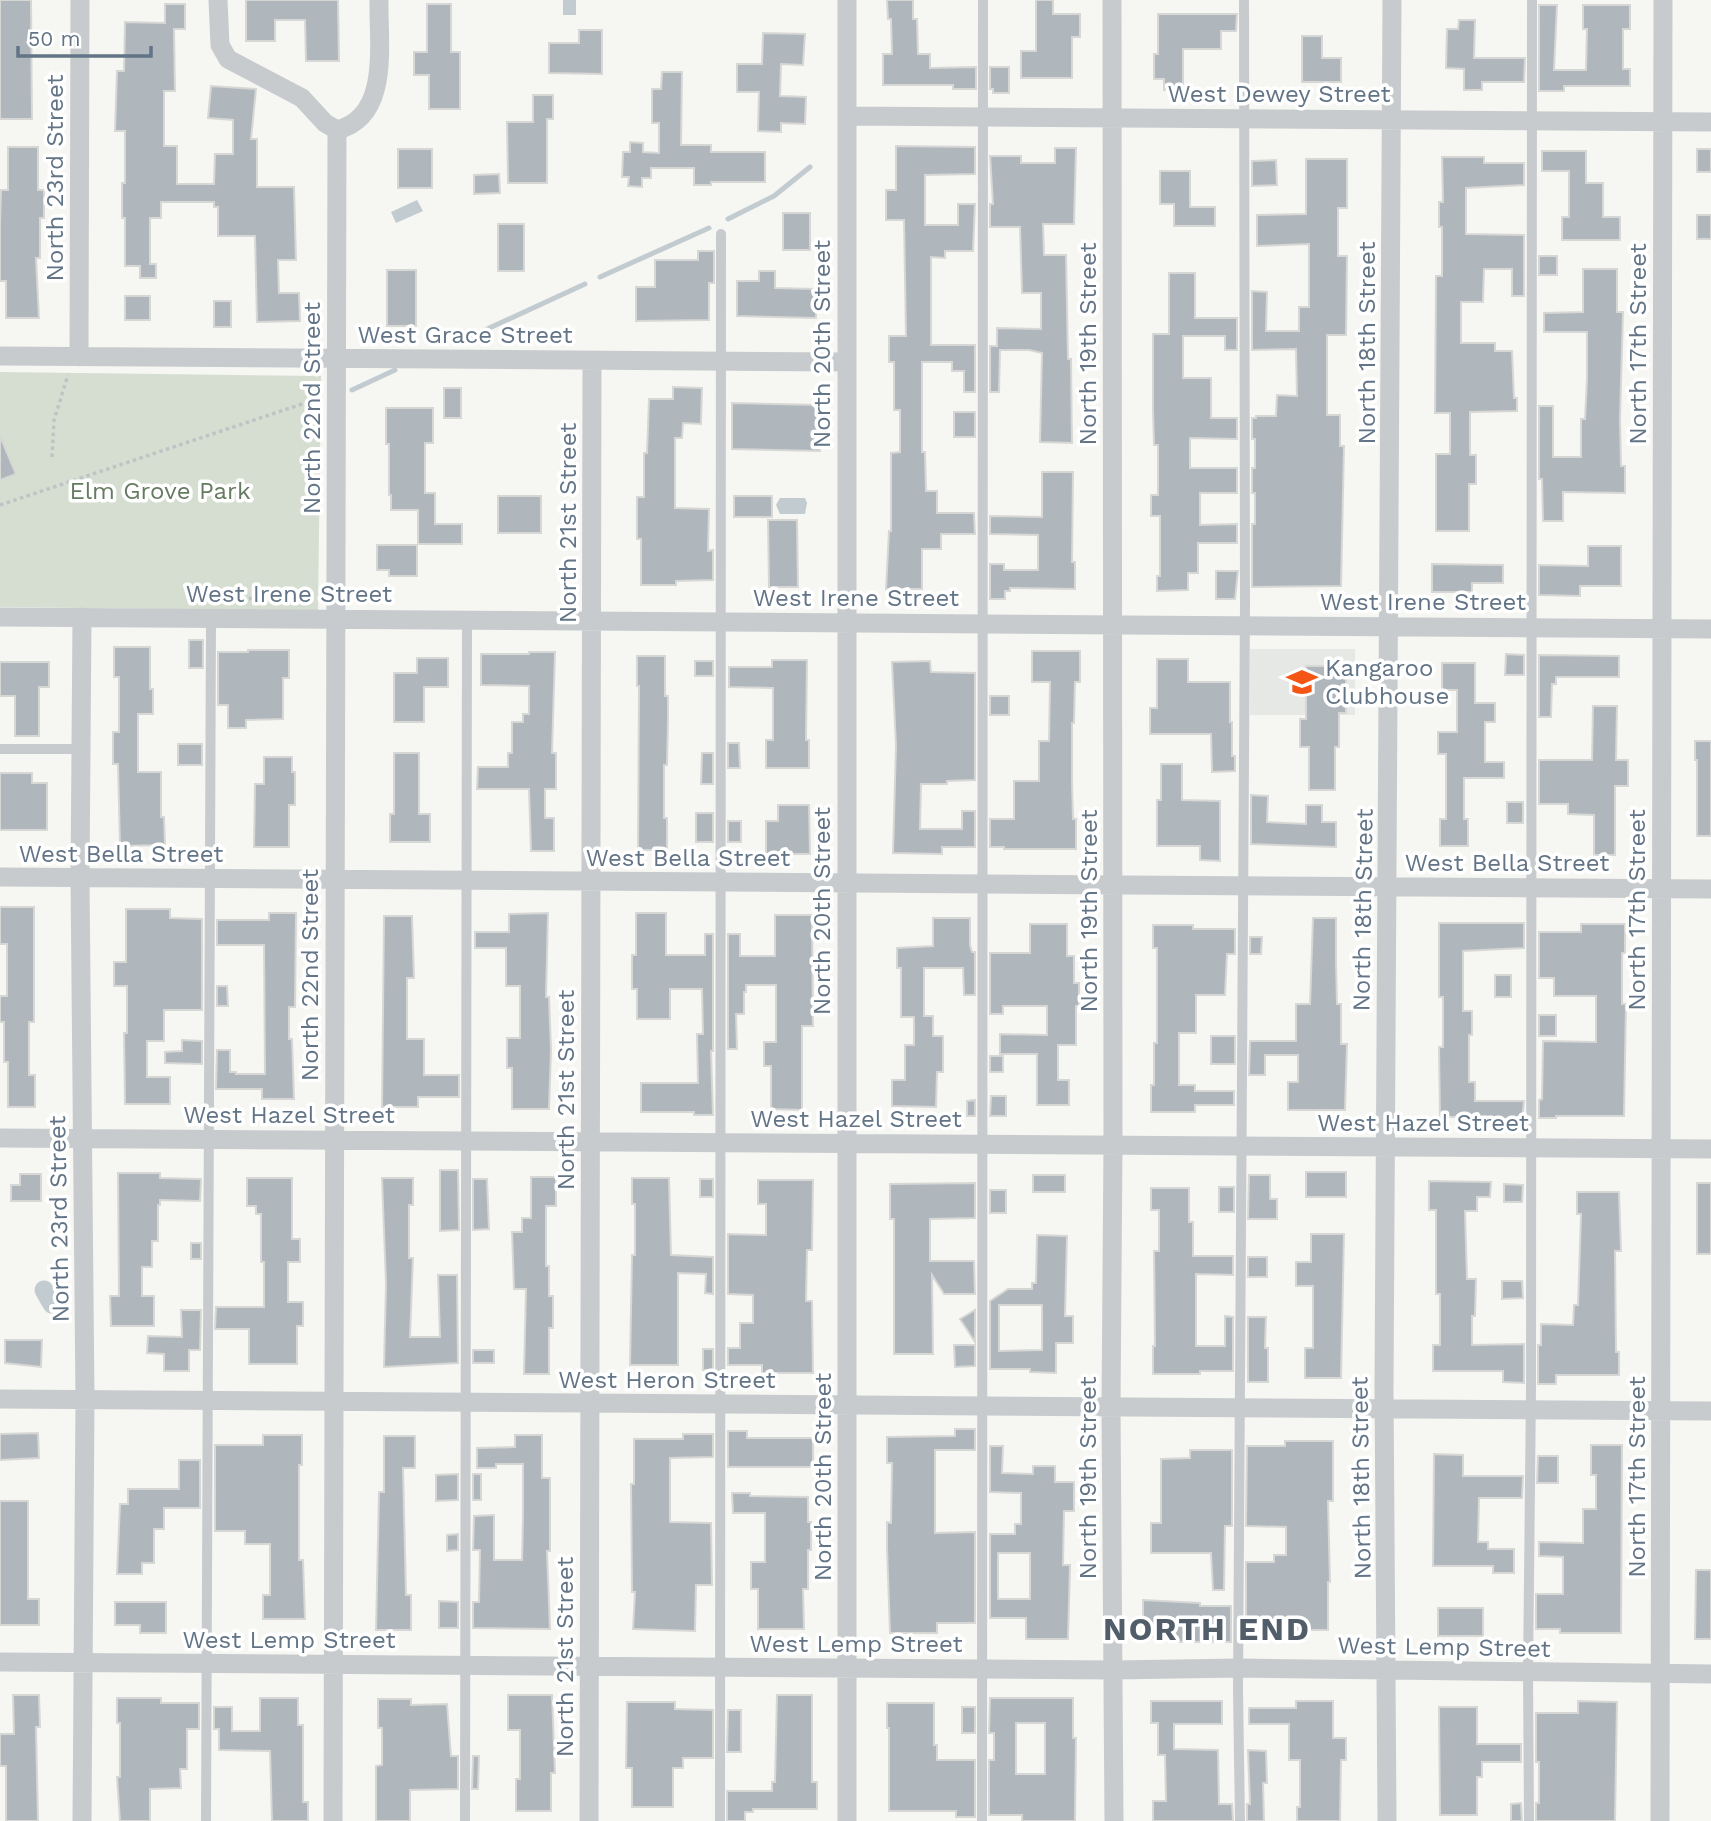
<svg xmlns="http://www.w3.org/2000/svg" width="1711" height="1821" viewBox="0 0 1711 1821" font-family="'Work Sans',sans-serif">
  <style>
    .built { fill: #e6e8e5 }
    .green { fill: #d6ded2 }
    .water { fill: #c1cbd0 }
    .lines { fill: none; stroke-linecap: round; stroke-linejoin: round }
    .stream { stroke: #c1cbd0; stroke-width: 5 }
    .canal { stroke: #c1cbd0; stroke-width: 19 }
    .building { fill: #afb7bd; stroke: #d7d7d5; stroke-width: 2; fill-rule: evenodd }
    .path { stroke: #c0c2c4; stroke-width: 3.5; stroke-dasharray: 3.5 3.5; stroke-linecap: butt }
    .lane { stroke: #c8cbce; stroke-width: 10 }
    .street { stroke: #c8cbce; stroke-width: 19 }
    .labels { text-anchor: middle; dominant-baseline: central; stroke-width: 7; stroke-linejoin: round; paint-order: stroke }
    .street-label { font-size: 24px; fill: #627486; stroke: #fff }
    .park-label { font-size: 24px; fill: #657c61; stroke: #fff }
    .poi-label { font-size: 24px; fill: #627486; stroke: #fff; text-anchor: start }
    .district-label { font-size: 32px; font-weight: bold; letter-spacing: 2px; fill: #515e6a; stroke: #fff }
  </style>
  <rect width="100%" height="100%" fill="#f6f6f2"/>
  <path class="built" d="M1250,649h105v66h-105z"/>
  <path class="green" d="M0,372l321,4 -3,235 -318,-4z"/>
  <path class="water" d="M563,0h13v15h-13z
    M417,200l6,11 -27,12 -5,-11z
    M780,498h25l2,5 -2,11h-25l-4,-9z"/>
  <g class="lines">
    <path class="stream" d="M728,219l46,-23 36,-29
      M600,277l109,-49
      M472,336l113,-52
      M352,390l43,-20"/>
    <path class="canal" d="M44,1290l8,14"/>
  </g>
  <path class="building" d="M0,0h31l1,119h-32z
    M246,0h92l1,61h-33l-1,-41h-30v21h-29z
    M887,0h26v19h4l1,35h12v14l46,-1v22h-23v-4h-70v-31h9l-1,-35h-3z
    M1036,0h17v14h27v23h-8v41h-51v-27h15z
    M165,4h20v25h-11l1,62h-11v55h13v38h37l1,-30h18v-34l-25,-2 3,-32 45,3 -5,50h6v48h37l2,73h-18l1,33h20l1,28 -43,1 -2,-86h-37v-29h-4v-5h-53v16h-11v46h6v14h-16v-12h-15v-48h-3v-35h3v-52h-10l2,-60h7l1,-49 40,1z
    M427,4h24v48h9v57h-31v-34h-15v-23h13z
    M1539,5h18l-3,65h32l1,-41h-4v-24h47v24h-7v40h7v17h-66v5h-25z
    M1158,14h79l-1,17h-15v18h-38v41h-19v-11h-10v-25h4z
    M1459,20h16l-1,38h51l-1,24h-42v8h-18v-21l-18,-1 1,-39h11z
    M579,30h23v44l-53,-1v-30h30z
    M763,33l42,1 -2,31 -22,-1 -1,32 26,1 -1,27 -24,-1v9l-23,-1 1,-39h-22v-28h25z
    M1302,36h20v22h19v24h-39z
    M990,67h19v26h-16v-4h-3z
    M662,72h20l-1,73h30v7h54v30h-54v3h-17v-17h-43v10h-9v9l-14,-1 1,-9h-7l1,-25h7v-10l13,1v9l16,1v-30h-7v-34h9z
    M533,95h20v24h-6v64h-39l-1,-61h26z
    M896,146l79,1v27l-50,1v50h33v-21h17l-2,47h-28v7l-14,-1v88h44v47h-11v-21h-12v-9h-30v90h3l1,39h11v22h37l1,21h-34v15h-19v40h-36l3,-58h2v-78l9,-1v-42h-6v-48h-5v-26h17l-2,-116h-18v-30h10z
    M8,147h30v43h6v28h-4v40h-4l3,60h-33v-37h-6v-57l1,-34h7z
    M1055,148h21l-2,76h-31l1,31h22l2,104h3l1,84 -32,-1 2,-89 -13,-3h-29l-1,42h-9v-46h7v-18l44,1v-36h-19l-2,-66h-30v-23h3l-3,-48h31v7h34z
    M398,149h34v39h-34z
    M1697,149h14v23h-14z
    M1542,151h44v32h17v34h17v23h-58v-23h7v-46h-27z
    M1442,157h42v6h40v22l-58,3v46l58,1v61h-12v-27h-28l-1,33h-22v41h34v8h17l2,47h3v13l-47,1v43h6v29h-7v47h-33v-77h14v-41h-15l1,-137h6v-49h-3v-25h4z
    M1306,159h41v49h-9v48h9l-1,79h-19v80h13v31h4l-3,140 -89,1v-63h3v-31h-3v-25h3v-29h-3v-21h4v-2h20l1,-21 20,1 -1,-47 -44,1v-59l15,1 -1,39h33v-24h10v-63l-52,2v-31l49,-1z
    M1276,160l1,25 -25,1v-25z
    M1160,171h30v36h25v19h-41v-22h-14z
    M499,174l1,19 -26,1v-19z
    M783,213h27v37h-27z
    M1697,215h14v24h-14z
    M498,224h26v47h-26z
    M698,251h16v32h-5v37l-73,1v-34h19v-27h43z
    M1539,256h18v19h-18z
    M1583,269h34v43h6l-3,107 1,47h4v27l-62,-1v29h-20l-1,-42h-3v-73h14v51h28v-38h4l2,-40v-47h-43v-19l39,-1z
    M387,270h29v56h-29z
    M759,271h16v17l42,1 -1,29 -79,-2v-35h22z
    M1169,273h26v45h42v32h-12v-14h-42v42h28v40h26v21l-47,-1v30h47v25h-37v32l37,-1v19h-39v30h-10v17l-31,1v-15h3v-60h-9v-21h7v-50h-4l-1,-35v-76h16z
    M125,296h25v24h-25z
    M214,301h17v26h-17z
    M673,387l29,1 -1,36 -18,-1 -1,15h-7v70l34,1 -1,42 5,-1v30l-37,1v4h-35v-46h-4v-42h7v-44h3l2,-54h24z
    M444,388h17v30h-17z
    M732,403l88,2v46l-88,-2z
    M386,408h47v35h-8v50h10v31h27v20h-44v-34h-27v-15h-2v-51h-3z
    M954,412h21v25h-21z
    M0,436l16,38 -16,6z
    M1042,472h31l-1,90h3v27l-65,-1v3h-5v8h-15v-35h14v6h34v-35l-48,-1v-18l52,1z
    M498,496h43v37h-43z
    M734,496h38v21h-38z
    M768,520h29l1,67h-29z
    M377,545h40v31h-28v-6h-12z
    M1588,546h33v40h-41v10l-41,-1v-30l49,1z
    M1432,564l71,1v18h-31v9h-40z
    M1216,571h22l-3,28h-19z
    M189,640h14v28h-14z
    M114,647h36v42h3v25h-15v58h23v45h3l1,28 -45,1 -2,-82h-5v-32h6v-55h-5z
    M248,650h41v28h-6v41l-37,1v8h-18v-23h-10v-53h30z
    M1032,651h48v31h-5l-1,41h-2v58l1,38h3v30h-72v-2h-14v-28h24v-38h25v-40h10l1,-59h-18z
    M529,652h26l-3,101h4v36h-11v29h9v33h-23l-2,-62h-52l1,-22h30v-14h4v-31h11v-8h6v-28l-48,-1v-31h48z
    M1506,654l18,1v20h-19z
    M1539,655l80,1v21h-63v7h-4l-1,33h-12z
    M637,656h28v40h3v26l-1,43h-3v53h3v32h-29l1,-164h-2z
    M417,658h31v29h-24v35h-30v-49h23z
    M1157,659h31v23h42v40h2v34h3v15l-23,1 -1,-38h-61v-26h7z
    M772,660h35l-1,80h3v28h-43v-28h7v-52l-44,-1v-20h43z
    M695,661h18v15h-18z
    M930,661l1,11 44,1v107l-28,1v3h-26l-1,45h42v-18h13v36h-33v7l-49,-1 3,-108 -4,-83z
    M0,662h49v25h-10v49h-24v-40h-15z
    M1442,663h33v40h20v19h-10v40h19v16h-40v41h4v27h-28v-27h6v-65h-8v-22h19v-42h-15z
    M1306,666h40v47h-7v34h-4v43h-26v-43h-9v-28h6z
    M990,696h19v19h-19z
    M1593,706h24l-1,54h12v26h-13v69h-21v-40l-26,-1v-10h-29v-44h53z
    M1695,741h16v95h-14v-76h-2z
    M728,743h11l1,25h-12z
    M178,744h24v21h-24z
    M394,753h25v61h11v28h-40v-28h4z
    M702,753h11v31h-12z
    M264,757h28v15h3v33h-6v42h-35l1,-63h9z
    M1161,764h21v36l38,1v60l-20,-1v-14h-43v-46h4z
    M0,773h32v10h15v47h-47z
    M1251,795l17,1 -1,26 39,2v-19h16v17h14v25l-85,-3z
    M1507,802h16v21h-16z
    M778,805h31l1,49h-44v-33h12z
    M696,813h17v29h-17z
    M728,821h13v21h-13z
    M0,907h34v115h-5v53h6v32h-27v-45h-4v-40h-4v-26h7v-52h-7z
    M126,909h44v9l32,1v91h-38v31h-17v36h23v27h-45l-1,-71h3v-47h-13v-24h12z
    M269,913h27l-1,94h-6v32h3l2,60h-32v-10h-46l1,-39h13v22h6v2h29l-1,-129h-47v-25h52z
    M548,913l-2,84h3l2,53 -2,59h-37v-41h-5v-30h13v-52h-14v-38h-31v-16h34v-18z
    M636,913h30v42h39v-21h8v117h-2l2,64h-19v-3h-53v-29h57l-1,-49h6l-1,-45h-32v30h-33v-30h-5v-34h4z
    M775,915h37l1,111h-11v84l-31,-1v-43h-7v-24h12v-57h-30v7h-2v22h-8l1,35h-9v-115h12v22h35z
    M384,916h28l2,62h-7v61h17v36h35v22h-41v10h-36z
    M933,918h37v27l2,7h3v43h-11l-1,-27h-39v48h9v20h10v36h-6l-1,35 -44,-1v-26h13v-35h9v-28h-13v-49h-4v-20l36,-2z
    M1313,918h23v44l1,42h4v40h6l-2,66h-57v-28h10v-27h-33v20h-16l1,-34h46v-37h14z
    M1439,923h85v25l-61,3v60h9v24h-3v47h6v19h49l-2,20 -22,1v-5h-60l-1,-70h4v-50h-4z
    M1030,924h37v32h7v27h5v23h-3v39h-18v35h11v25h-32v-51h-37v-20l47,1v-29h-44v8h-13v-61h40z
    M1581,924h44v29h-3v51h4l-2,112h-68v2h-17v-18l3,-1 1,-58 53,1v-46h-42v-18h-15v-46h42z
    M1153,925h40v4h42v25h-8l-2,41h-29v38h-17v52h16v6h39v14h-39v7h-44v-27h3v-42h3v-95h-4z
    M1250,937h12l-1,17h-11z
    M1495,975h16v22h-16z
    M217,986h10l1,20h-11z
    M1539,1015h17v21h-17z
    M1211,1036h24v28h-24z
    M182,1040l20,1v23l-37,-1v-11l17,-1z
    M990,1056h13v16h-13z
    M991,1096h15v20h-16z
    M975,1100v16h-8v-15z
    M440,1170h18l1,60 -19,1z
    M1306,1172h40v25h-40z
    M118,1173h42v5l41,1 -1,22 -40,-1v5h-2v36h-6v26h-10v29h12v30h-43l-1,-30h9z
    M20,1174h21v27h-30v-16h9z
    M1033,1175h32v17h-32z
    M1249,1175h21v24h7v20h-29z
    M531,1177h25v29h-10v60h3v30h4v32h-4v46h-25l2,-85h-12l-2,-57h10v-14h9z
    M247,1178h45v61h8v23h-12v40h15v24h-6v38h-48v-35h-34l1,-22h48v-45h-3v-48h-5v-8h-9z
    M382,1178h31v27h-4v53h4l-3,79h30l-2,-62h19l1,88 -74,4 2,-83z
    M632,1178h37l2,77 42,2v37l-8,-1 1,-19 -28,-1v92h-48l2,-110h3v-51h-3z
    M473,1179h14l2,50 -16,1z
    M700,1179h13v18h-13z
    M758,1180h55l-1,70h-5l-1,51h6l1,72h-51v-8h-34v-17h12v-25h13v-28l-25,-1v-60l38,1v-31h-8z
    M1429,1181l62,1 -1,15h-13v14h-12l2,68h9l-1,37h-3v29l52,-1v39l-21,-1v-11h-70v-26h7v-51h-4v-84h-7z
    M975,1183v35l-45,1v42h44l1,33h-31l-12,-19 1,79h-39v-135h-4v-35z
    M1697,1183h14v71h-14z
    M1504,1184l19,1 -1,17h-18z
    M1219,1187h15v25h-15z
    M1151,1188h38v34h4v34h40v19l-37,-1v72h29v-30l8,1v54h-33v3h-47v-28h2l-1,-95h5v-41h-8z
    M990,1190h16v23h-16z
    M1577,1192h42l2,59h-6l1,101h3v23h-63v9h-18v-39h3v-21l32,1 1,-20h4l3,-91h-4z
    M1311,1234h33l-3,144h-36v-30h8v-62h-17v-24h15z
    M1037,1235l30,1 -2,80h8v27h-17v30l-26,-1v-3h-40v-68l18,-12h24v-6h4zM999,1305h43v45l-43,1z
    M191,1243h10v16h-10z
    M1248,1257h19v20h-19z
    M1502,1281h20l1,17 -21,1z
    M181,1310h20l-1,40h-11v21h-25v-17l-17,-1 1,-17 34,1z
    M975,1310v32l-15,-23z
    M1248,1317h18l-1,31h3v34h-20z
    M5,1340h37l-1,27 -36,-4z
    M954,1345h21v21l-20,1z
    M703,1349h10v21h-10z
    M473,1350h21v13h-21z
    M955,1429h20v21h-40v83l40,-1v91h-38v10h-47l-3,-86v-25l4,1 1,-60h-5v-26l68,-1z
    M728,1431h19v7h66v29h-85z
    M38,1433l1,25 -39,2v-26z
    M683,1434h30v23l-43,1v64l41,1 1,62h-16l-1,46 -62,-2 2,-37h-3l-1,-108h3v-45h49z
    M263,1435h39v30h-3v95h4l2,59h-42v-24h7v-51h-25v-13h-30v-86h48z
    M515,1435h27v43h8v73h-3l3,78 -77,-1v-26h6l1,-52h-7l1,-34 20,-1v45h28l1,-43v-53h-27v4h-19v-20l38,-1z
    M384,1436h31v32h-12l3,127h5v35h-35l3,-138h5z
    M1285,1441h48v60h-5l2,81h-2v48h-44v-6l-38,-1v-61h28v-7h12v-28l-40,-1 1,-80h38z
    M1591,1445h31l-1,188h-61v-4h-24v-35h27v-37l-24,-1v-14l44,1v-34h13v-34h-5z
    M990,1446h13l-1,27 31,1v-8h22v16h19v29h-10l-1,54h7l-2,74h-42v-21h-36v-84h25v-10h6v-31l-31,-1zM998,1553h32v46h-32z
    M1190,1450h42v76h-7l-1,64h-11l-2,-37h-60v-30h10v-64l29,-1z
    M1434,1454l29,1v21h60l-1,22h-43l-1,44h10v7h26v24h-21v-7h-60z
    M1538,1456h20v27h-21z
    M179,1460h21v48h-36v21h-10v34h-12v11h-25l3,-70h8v-15h51z
    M458,1474v26l-22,1v-26z
    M473,1474h8v26h-8z
    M732,1493h18v3l58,1v25h3v28h-3v39h-5l1,40h-46v-40h-7v-27h14v-49h-32z
    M0,1501h28v98h11v26h-39z
    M458,1534v16l-11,1v-16z
    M1696,1570h15v69h-16z
    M1143,1600l57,3v3h31v36h-53v-5h-35z
    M439,1601l19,1v26h-19z
    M115,1602h51v31h-26v-8h-25z
    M1438,1608h45v28h-45z
    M13,1695h26l1,32h-4l2,94h-32v-55h-6v-32h14z
    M508,1695h44l3,78h-4v38h-35v-32h4v-49h-12z
    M777,1695h35v87h5v27h-64v3h-8v9h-18v-30h45v-9h3z
    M117,1698h44v5h38v26h-12v40h-7l1,19 -31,1v32h-30l-3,-44h3v-54h-3z
    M260,1698h38v27h5v77h5v19h-36l-2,-70 -51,-1v-21h-5v-22h18v24h28z
    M990,1698h83v40h3l-1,83h-53v-6h-33v-55h5v-27h-5zM1016,1723h29v51h-29z
    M378,1699h33v6l36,-1 4,52h7v33l-48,1v31h-34v-55l6,-1v-37h-4z
    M1151,1701h71v23h-48v25l44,1 1,54h13l1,17h-80v-20h13l-1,-46h-7v-32h-7z
    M1296,1701h37v37h13v22h-5l-1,61h-43v-14h3v-47h-11v-36h-40v-16h47z
    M1578,1701l39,1 -2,119h-79v-18h3v-41h-3v-49h42z
    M627,1702h48v7l38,1v48h-30v10h-10v39h-41v-39h-6z
    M887,1703h47v42h3v15h38v57h-19v-6h-67v-83h-2z
    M962,1707h13v26h-13z
    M1439,1707h38v37h44v18h-39v15h-5v38h-37z
    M728,1710h13v42h-14z
    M1248,1750l18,1 1,32h-4l1,38h-17v-17h3z
    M473,1756h6l-1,33h-6z
    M1521,1803l1,18h-11v-17z"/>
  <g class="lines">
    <path class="path" d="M52,457l2,-37 14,-45
      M0,505l320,-107
      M249,599l6,-2 10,2"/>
    <path class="lane" d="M0,749h81
      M206,1821l5,-1203
      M465,1821l2,-1201
      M720,1821l1,-1587
      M982,1821l1,-1821
      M1240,1821l-2,-131 7,-1085 -1,-605
      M1529,1821l-1,-148 3,-284 1,-1389"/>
    <path class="street" d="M218,0l2,45 8,14 74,39 23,25 12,7c54,-13 41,-87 42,-130
      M847,0v1821
      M1112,0l1,1145 -2,262 3,414
      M847,116l864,6
      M0,356l847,6
      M79,357l1,-357
      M0,617l1711,12
      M0,877l1711,12
      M0,1138l1711,11
      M0,1399l1711,12
      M0,1662l1114,8 125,-2 472,6
      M82,1821l3,-421 -5,-522 2,-261
      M333,1821l4,-1691
      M589,1821l3,-1461
      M1387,1821l-3,-433 8,-1388
      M1660,1821l3,-1821"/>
  </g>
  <defs>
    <g id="school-bare" transform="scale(2.415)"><path d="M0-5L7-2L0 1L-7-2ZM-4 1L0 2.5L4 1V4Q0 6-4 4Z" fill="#f45414" stroke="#fff" stroke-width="2.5" paint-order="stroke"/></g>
  </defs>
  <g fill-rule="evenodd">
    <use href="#school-bare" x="1302" y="682"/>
  </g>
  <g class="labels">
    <g class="street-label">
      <text x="1279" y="94">West Dewey Street</text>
      <text transform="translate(55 178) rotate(-90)">North 23rd Street</text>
      <text x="465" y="335">West Grace Street</text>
      <text transform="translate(1367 343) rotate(-90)">North 18th Street</text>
      <text transform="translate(822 344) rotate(-90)">North 20th Street</text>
      <text transform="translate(1088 344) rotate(-90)">North 19th Street</text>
      <text transform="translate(1638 344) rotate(-90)">North 17th Street</text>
      <text transform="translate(312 408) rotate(-90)">North 22nd Street</text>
      <text transform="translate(568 523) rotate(-90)">North 21st Street</text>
      <text x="289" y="594">West Irene Street</text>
      <text x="856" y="598">West Irene Street</text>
      <text x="1423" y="602">West Irene Street</text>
      <text x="121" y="854">West Bella Street</text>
      <text x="688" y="858">West Bella Street</text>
      <text x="1507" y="863">West Bella Street</text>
      <text transform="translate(1363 910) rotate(-89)">North 18th Street</text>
      <text transform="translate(1637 910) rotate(-90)">North 17th Street</text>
      <text transform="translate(822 911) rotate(-90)">North 20th Street</text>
      <text transform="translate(1089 911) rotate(-90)">North 19th Street</text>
      <text transform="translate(310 975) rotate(-90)">North 22nd Street</text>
      <text transform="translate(566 1090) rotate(-90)">North 21st Street</text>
      <text x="289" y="1115">West Hazel Street</text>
      <text x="856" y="1119">West Hazel Street</text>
      <text x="1423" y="1123">West Hazel Street</text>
      <text transform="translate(59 1219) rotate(-91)">North 23rd Street</text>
      <text x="667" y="1380">West Heron Street</text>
      <text transform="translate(823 1477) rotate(-90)">North 20th Street</text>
      <text transform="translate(1637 1477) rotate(-90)">North 17th Street</text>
      <text transform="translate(1088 1478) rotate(-90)">North 19th Street</text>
      <text transform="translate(1361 1478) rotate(-91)">North 18th Street</text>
      <text x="289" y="1640">West Lemp Street</text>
      <text x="856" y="1644">West Lemp Street</text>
      <text transform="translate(1444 1647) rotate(1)">West Lemp Street</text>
      <text transform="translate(565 1657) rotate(-90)">North 21st Street</text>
    </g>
    <g class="park-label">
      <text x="160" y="491">Elm Grove Park</text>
    </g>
    <g class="poi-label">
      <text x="1325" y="668">Kangaroo<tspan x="1325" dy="28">Clubhouse</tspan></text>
    </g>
    <g class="district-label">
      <text x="1207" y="1629">NORTH END</text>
    </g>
  </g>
  <path d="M18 46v10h133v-10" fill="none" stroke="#627486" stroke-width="3.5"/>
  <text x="28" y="46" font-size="21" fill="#627486" stroke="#ffffff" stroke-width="5" paint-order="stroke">50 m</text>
</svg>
